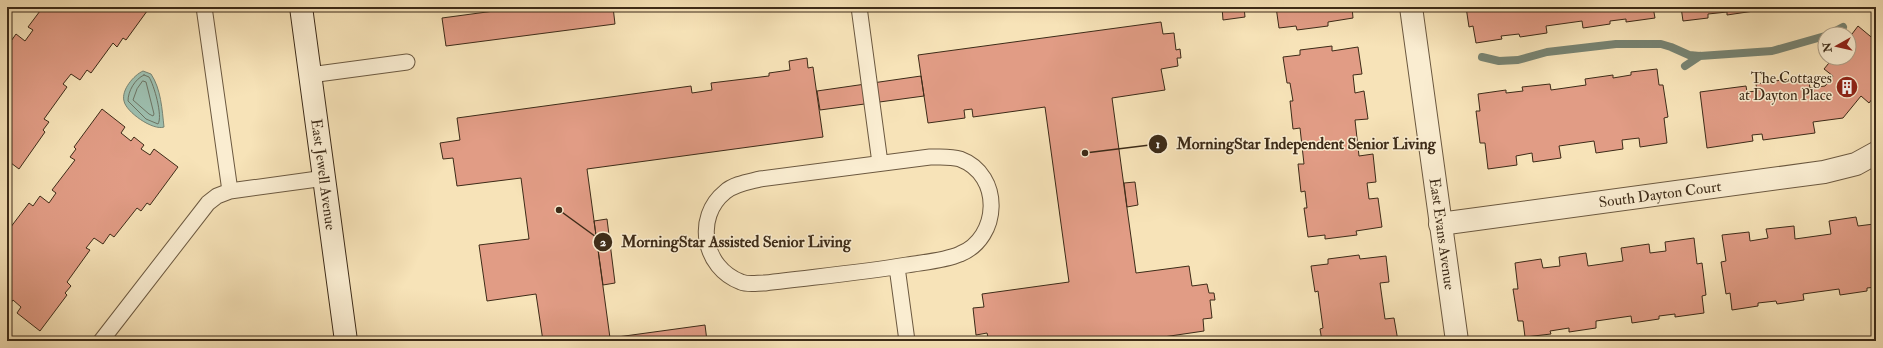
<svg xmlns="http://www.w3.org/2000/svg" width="1883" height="348" viewBox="0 0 1883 348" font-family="'IM FELL Double Pica',serif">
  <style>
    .water { fill: #9dbeae; stroke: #778372 }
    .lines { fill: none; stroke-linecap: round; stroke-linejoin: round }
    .shore { stroke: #6d7463; stroke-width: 1 }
    .stream { stroke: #778372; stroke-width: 8 }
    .building { fill: #e19c85; stroke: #3d2b18 }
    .lane-casing { stroke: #6c5940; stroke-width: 17 }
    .street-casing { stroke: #6c5940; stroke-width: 24 }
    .secondary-casing { stroke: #3d2b18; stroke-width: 24 }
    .lane { stroke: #faedd1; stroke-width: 15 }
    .street { stroke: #faedd1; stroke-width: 22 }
    .secondary { stroke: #faedd1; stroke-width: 22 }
    .labels { text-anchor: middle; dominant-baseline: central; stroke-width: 3; stroke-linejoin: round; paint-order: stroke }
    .poi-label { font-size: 15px; fill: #3d2b18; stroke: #faedd1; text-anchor: end }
    .street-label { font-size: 15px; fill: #3d2b18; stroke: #faedd1 }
    .leader { fill: none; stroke: #3d2b18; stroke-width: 1.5 }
    .callout-dot { fill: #3d2b18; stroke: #faedd1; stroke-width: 1.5 }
    .mark-label { font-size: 12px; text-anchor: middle; font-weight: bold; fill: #fff }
    .callout-label { font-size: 16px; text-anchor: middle; font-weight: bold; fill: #3d2b18; stroke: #faedd1; stroke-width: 3; stroke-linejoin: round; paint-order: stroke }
  </style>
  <rect width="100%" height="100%" fill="#f7e3b8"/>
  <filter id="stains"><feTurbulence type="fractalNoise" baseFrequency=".005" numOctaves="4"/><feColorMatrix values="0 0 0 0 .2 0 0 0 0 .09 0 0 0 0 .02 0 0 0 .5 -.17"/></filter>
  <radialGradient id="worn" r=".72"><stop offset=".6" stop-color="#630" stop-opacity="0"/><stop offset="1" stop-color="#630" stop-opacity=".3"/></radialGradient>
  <path class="water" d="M143,71l8,3c10,15 11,35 13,53 -11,4 -38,-15 -40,-26 -3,-11 10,-26 19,-30z"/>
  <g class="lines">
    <path class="shore" d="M144,75l5,2c5,8 14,39 9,47l-12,-5 -18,-18c0,-10 7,-22 16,-26z
      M143,81l3,1 8,32 -1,2 -4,-2 -16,-14 4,-11z"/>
    <path class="stream" d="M1830,34l13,-7
      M1482,57l17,4 19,-1 29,-8 69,-8h45l10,3 18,8 11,1 72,-5 53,-15
      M1685,66l15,-10"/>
  </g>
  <path class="building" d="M43,7h107l-24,33 -3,-2 -6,9 -4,-4 -22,30 -4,-3 -7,10 -9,-6 -8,10 4,3 -23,32 5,3 -6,8 2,2 -26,37 -12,-9v-117l2,1 7,-10 9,7 8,-11 -5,-3z
    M524,7h89l2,17 -169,22 -4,-28z
    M1222,7h22l1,10 -22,3z
    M1276,7h76l1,11 -25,4v4l-31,4 -1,-4 -17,2z
    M1466,7h187l2,11 -29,4v-3l-16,2v3l-27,4 -1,-7 -36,5 1,7 -27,4 -1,-3 -18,2 1,3 -26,4 -3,-17 -4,1z
    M1681,7h73v4l-27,4v-3l-19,2v4l-25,3z
    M1161,22l2,12 11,-1 2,17 4,-1 1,9h-4l1,8 -17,3 4,21 -53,8 14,103 10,72 53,-7 3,20 15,-2 2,9h5l1,7h-5l2,18 -9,1 1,12 -68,10h-147l-2,-8 -11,2 -3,-27 11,-1 -2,-13 87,-12 -24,-175 -72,10 -1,-8 -8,1 1,8 -37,5 -10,-68z
    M1858,26l18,15v53l-7,9 -8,-7 -18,22 -30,4 2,11 -52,7 -1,-6 -10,1 1,6 -46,7 -7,-56 46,-6 1,6 10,-1 -1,-7 52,-8 2,12 15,-2 8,-10 -9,-7 9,-11h16v-20z
    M1332,46v5l26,-4 4,27 -9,1 2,18 9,-2 4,28 -13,1 4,36 14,-2 3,28 -9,1 2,16 9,-1 4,29 -26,4 1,4 -32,4v-4l-17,2 -4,-29h3l-2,-17 -4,1 -3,-28h6l-4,-36 -7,1 -3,-28h3l-3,-18h-3l-4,-26 17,-2v-5z
    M807,58l1,10 5,-1 10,70 -236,32 23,169 95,-13 2,16h-164l-7,-47 -49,7 -8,-56 50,-6 -8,-61 -64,8 -4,-28 -10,1 -3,-16 20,-3 -3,-22 234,-32 1,7 20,-3 -1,-7 58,-7v-3l21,-3 -1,-9z
    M1657,69l2,16h4l5,32 -4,1 3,25 -27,4 -1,-9 -17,2 1,9 -27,4 -2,-12 -35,5 2,12 -28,4 -1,-9 -16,3 1,9 -29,4 -3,-26h-5l-4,-32h4l-2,-17 28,-4v3l17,-2 -1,-4 28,-3 1,6 35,-5 -1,-6 28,-4v3l18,-3v-3z
    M921,76l3,20 -104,14 -3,-19z
    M102,109l23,18 -4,6 10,8 3,-4 10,8 -3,4 9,6 4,-6 24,18 -28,38 -3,-2 -6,8 -4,-3 -23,29 -4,-3 -7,10 -9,-6 -8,10 4,2 -23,32 4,4 -6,7 2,2 -27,36 -23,-18 4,-6 -8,-7 -3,4 -3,-2v-70l22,-29 4,3 7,-10 9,7 7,-10 -4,-3 23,-30 -5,-3 6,-8 -2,-2z
    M1135,182l3,23 -11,2 -3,-24z
    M1876,214v73l-9,1v3l-27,4 -1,-6 -36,5 1,6 -27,4 -1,-3 -18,2v3l-26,4 -2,-17 -4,1 -5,-32 5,-1 -4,-26 27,-3 1,9 18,-3 -2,-9 28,-3 1,13 36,-5 -2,-13 27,-4 2,9 16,-2 -2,-9z
    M607,219l8,64 -12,2 -9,-64z
    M1694,238l3,26 5,-1 4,32 -4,1 2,17 -29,4v-3l-16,2v3l-27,4 -1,-7 -35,5v7l-27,4v-4l-19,3 1,3 -26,3 -2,-16h-5l-5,-32h5l-3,-26 26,-4 2,9 17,-2 -1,-9 27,-4 2,13 35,-5 -2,-13 28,-4 1,9 16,-2 -1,-9z
    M1359,255l1,4 26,-3 3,26 -9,1 5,36 9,-1 4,23h-76l-2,-12 3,-1 -5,-37 -3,1 -4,-26 17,-2v-5z"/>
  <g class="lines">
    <g class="lane-casing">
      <path id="lane" d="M204,7l26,184
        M859,7l21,156
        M310,75l97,-13
        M930,157c10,0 21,-1 30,2 43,16 40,79 0,95 -16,7 -36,8 -53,11 -47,8 -95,12 -142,18 -8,0 -17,2 -24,-1 -38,-14 -47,-65 -16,-90 9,-8 23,-10 35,-13z
        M897,267l10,74
        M101,341l107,-138 9,-7 13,-5 95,-13"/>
    </g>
    <g class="street-casing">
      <g id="street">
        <path id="s1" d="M1411,7l46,334"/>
        <path id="s2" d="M1440,224l384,-52 32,-8 20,-11"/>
      </g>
    </g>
    <g class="secondary-casing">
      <g id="secondary">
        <path id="s3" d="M301,7l45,334"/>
      </g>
    </g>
    <use href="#lane" class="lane"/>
    <use href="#street" class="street"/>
    <use href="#secondary" class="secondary"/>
  </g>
  <defs>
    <g id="building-disc" transform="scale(1.15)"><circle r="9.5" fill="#8f2418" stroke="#faedd1"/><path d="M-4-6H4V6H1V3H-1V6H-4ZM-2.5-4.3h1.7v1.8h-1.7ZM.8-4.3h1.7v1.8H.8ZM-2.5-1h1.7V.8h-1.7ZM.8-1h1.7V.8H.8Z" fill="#fff"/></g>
  </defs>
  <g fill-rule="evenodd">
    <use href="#building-disc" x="1847" y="87"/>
  </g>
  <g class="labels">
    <g class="poi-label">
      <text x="1832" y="78">The Cottages<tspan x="1832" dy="17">at Dayton Place</tspan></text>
    </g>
    <g class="street-label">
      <text stroke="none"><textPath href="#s3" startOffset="169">East Jewell Avenue</textPath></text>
      <text stroke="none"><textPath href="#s2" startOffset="222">South Dayton Court</textPath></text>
      <text stroke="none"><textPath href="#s1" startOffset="229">East Evans Avenue</textPath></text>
    </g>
  </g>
  <path class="leader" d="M1085 153L1158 144M559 210L603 242"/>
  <g class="callout-dot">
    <circle cx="1085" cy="153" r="4"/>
    <circle cx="559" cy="210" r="4"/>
    <circle cx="1158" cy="144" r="10"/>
    <circle cx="603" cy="242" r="10"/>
  </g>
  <g class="mark-label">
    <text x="1158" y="148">1</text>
    <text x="603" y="246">2</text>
  </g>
  <g class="callout-label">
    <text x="1306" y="149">MorningStar Independent Senior Living</text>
    <text x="736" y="247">MorningStar Assisted Senior Living</text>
  </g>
  <rect width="1883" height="348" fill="none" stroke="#f7e3b8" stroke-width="24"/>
  <rect x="8" y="8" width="1867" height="332" fill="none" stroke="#3d2b18" stroke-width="2"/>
  <rect x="12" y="12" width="1859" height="324" fill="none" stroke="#3d2b18"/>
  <g transform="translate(1837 46) rotate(262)"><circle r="19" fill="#faedd1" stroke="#ae9f87"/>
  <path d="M0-3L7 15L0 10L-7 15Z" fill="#8f2418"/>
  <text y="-6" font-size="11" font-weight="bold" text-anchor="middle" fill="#3d2b18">N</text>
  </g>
  <rect width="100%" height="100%" filter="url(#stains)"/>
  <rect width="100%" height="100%" fill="url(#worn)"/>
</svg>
